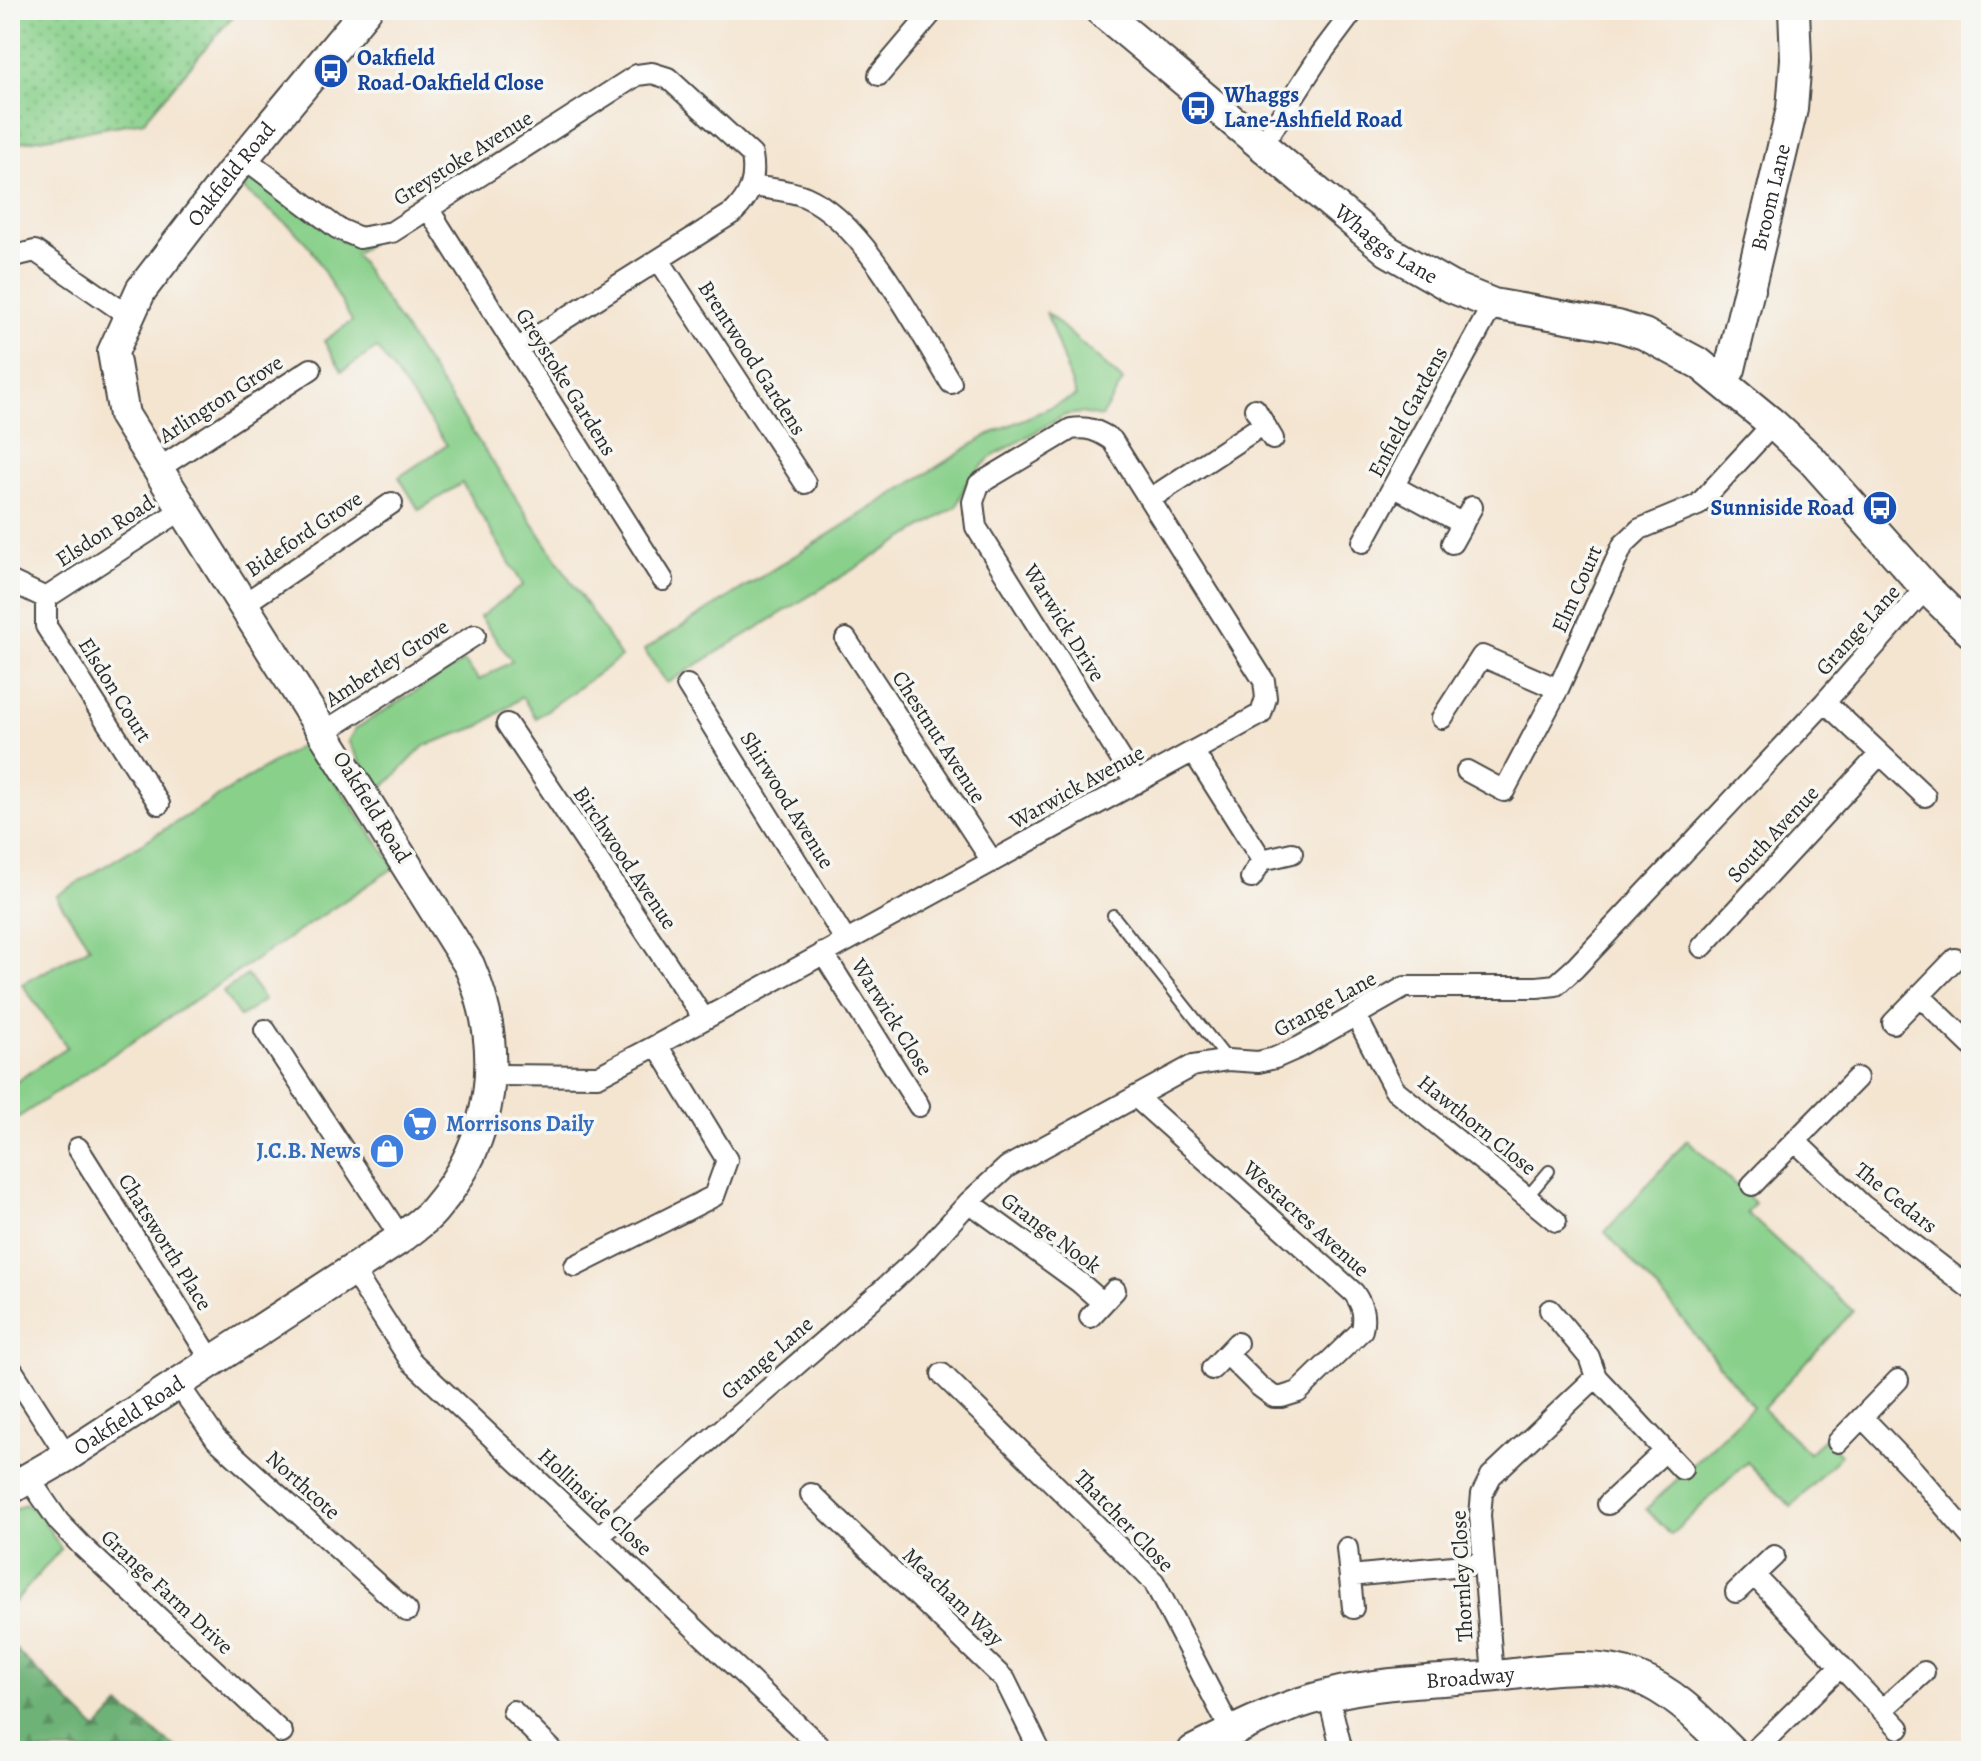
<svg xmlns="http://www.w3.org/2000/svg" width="1981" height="1761" viewBox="0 0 1981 1761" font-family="Alegreya,serif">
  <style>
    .grass { fill: #89d08b; stroke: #5a7e5b; stroke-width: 2 }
    .forest { fill: url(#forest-firs); stroke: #4c6e51; stroke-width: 2 }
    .garden { fill: url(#garden-dots); stroke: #5a7e5b; stroke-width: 2 }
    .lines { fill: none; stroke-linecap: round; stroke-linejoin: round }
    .lane-casing { stroke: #494744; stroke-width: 14 }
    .street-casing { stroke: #494744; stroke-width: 24 }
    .secondary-casing { stroke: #494744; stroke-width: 34 }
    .lane { stroke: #fff; stroke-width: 10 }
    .street { stroke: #fff; stroke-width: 20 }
    .secondary { stroke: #fff; stroke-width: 30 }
    .labels { text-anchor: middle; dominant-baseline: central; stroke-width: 7; stroke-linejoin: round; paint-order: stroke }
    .transit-label { font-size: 22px; font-weight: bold; fill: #164399; stroke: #f6f6f2; text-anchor: start }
    .street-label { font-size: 22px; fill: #2b2b2b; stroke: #f6f6f2 }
    .shop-label { font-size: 22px; font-weight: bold; fill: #366cbe; stroke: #f6f6f2; text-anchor: start }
  </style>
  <defs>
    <pattern id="forest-firs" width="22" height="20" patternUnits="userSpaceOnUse" patternTransform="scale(2)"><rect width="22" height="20" fill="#6eb277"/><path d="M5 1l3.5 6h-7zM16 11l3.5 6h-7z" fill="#5b9162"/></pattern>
    <pattern id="garden-dots" width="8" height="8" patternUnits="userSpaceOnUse" patternTransform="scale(2)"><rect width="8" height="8" fill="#89d08b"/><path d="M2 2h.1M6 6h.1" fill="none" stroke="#70a972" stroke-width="1.8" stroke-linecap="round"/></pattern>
  </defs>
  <rect width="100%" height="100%" fill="#f6f6f2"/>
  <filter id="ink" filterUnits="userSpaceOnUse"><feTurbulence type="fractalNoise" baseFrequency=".0125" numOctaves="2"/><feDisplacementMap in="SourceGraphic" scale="16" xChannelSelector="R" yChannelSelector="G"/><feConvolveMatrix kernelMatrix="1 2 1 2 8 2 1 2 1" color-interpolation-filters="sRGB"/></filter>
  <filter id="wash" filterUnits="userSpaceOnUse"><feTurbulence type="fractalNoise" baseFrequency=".006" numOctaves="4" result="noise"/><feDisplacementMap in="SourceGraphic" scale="32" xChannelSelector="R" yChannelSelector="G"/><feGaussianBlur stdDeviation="1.8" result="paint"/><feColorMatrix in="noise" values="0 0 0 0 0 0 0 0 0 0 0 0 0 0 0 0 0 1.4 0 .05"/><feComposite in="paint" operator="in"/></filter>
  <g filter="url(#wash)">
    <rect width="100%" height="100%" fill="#f4e5d1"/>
    <path class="grass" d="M254,174l86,66 15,5 16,-3 -16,12 266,403 -85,61 -14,-21 -42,29 -56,20 -46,47 -30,-52 7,-12 109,-68 15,19 33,-19 -32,-44 43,-32 -61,-102 -43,27 -20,-33 48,-32 -70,-97 -35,23 -18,-30 28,-20 -42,-74 -18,-19 -49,-39z
      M1046,312l77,69 -22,36 -20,-4 -16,2 -75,43 -23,23 -10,25 -290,177 -23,-33 344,-215 88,-39z
      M307,742l88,125 -385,256v-37l57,-39 -45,-63 68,-37 -34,-51z
      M247,975l17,25 -24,17 -17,-25z
      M1687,1140l68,63 -8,10 106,98 -90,98 46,44 15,-14 17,16 -50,52 -44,-45 -76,73 -25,-26 107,-102 -86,-107 -62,-68z
      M25,1504l15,10 21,35 -51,58v-95z"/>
    <path class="forest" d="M10,1644l87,86 23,-25 60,46h-170z"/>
    <path class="garden" d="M10,10h228l-94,111 -134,23z"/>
  </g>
  <g filter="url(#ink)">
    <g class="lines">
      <g class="lane-casing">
        <path id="lane" d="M1113,915l115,145
          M1527,1197l22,-26"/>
      </g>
      <g class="street-casing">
        <path id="street" d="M879,75l55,-65
          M1261,147l60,-93 33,-44
          M244,158l93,70 23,10 32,-6 245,-157 15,-2 16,5 84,77c4,24 -1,40 -18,57l-217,137
          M752,186c17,3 38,4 54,11 58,25 112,133 145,186
          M429,210l234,370
          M10,257l25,-6 94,65
          M659,260l146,223
          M1255,409l18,30
          M158,469l153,-100
          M1395,487l68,37
          M1150,499l114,-75
          M1363,542l130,-238
          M1452,543l20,-36
          M10,581l36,17 137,-89
          M46,598v28l113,178
          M244,604l148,-101
          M846,639l146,222
          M687,685l159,256
          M1825,702l100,94
          M1442,718l40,-62 76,33
          M507,724l197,295
          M324,732l151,-97
          M1193,751l69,109
          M1467,771l37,20 54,-102 65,-144 17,-16 58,-24 75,-81
          M1251,878l11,-18 30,-7
          M1702,947l178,-193
          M823,953l96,153
          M1920,996l51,49
          M1356,1016l38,73 162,132
          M1893,1023l62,-64
          M265,1030l136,208
          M490,1075l108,1 59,-31 604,-331 5,-16 -2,-17 -152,-241c-14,-9 -24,-14 -41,-11l-92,55 -6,18 3,25 160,256
          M1137,1098l217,195c9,13 11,22 8,37l-64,62 -16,5h-8l-15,-11 -32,-32
          M1795,1141l67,64 109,84
          M78,1148l134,213
          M1752,1185l105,-107
          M969,1202l110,80 24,21
          M575,1266l139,-70 13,-36 -70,-115
          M353,1271l57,89 415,391
          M1550,1310l39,47 7,20 86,92
          M1090,1317l25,-27
          M10,1367l57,89
          M1212,1369l25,-26
          M942,1374l212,208 77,149
          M178,1384l38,55 191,172
          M1862,1417l52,54 57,66
          M1838,1442l60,-62
          M28,1477l31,45 24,25 199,186
          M811,1494l194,186 35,71
          M1608,1504l57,-53
          M598,1537l281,-244 42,-38 48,-53 38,-35 185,-101 36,-6 30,2 17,-4 25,-11 105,-60h132l19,-2 19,-17 250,-266 101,-114
          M1347,1548l6,60
          M1754,1575l145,153
          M1350,1576l134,-13
          M1736,1592l38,-36
          M1493,1676l-13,-161 2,-21 9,-18 105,-99
          M1328,1694l14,57
          M1882,1710l42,-38
          M513,1711l40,40
          M1754,1751l87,-85"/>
      </g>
      <g class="secondary-casing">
        <g id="secondary">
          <path id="s1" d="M1100,10l288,241 63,36 42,17 125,22 26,8 56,30 73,60 39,36 114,128 45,44"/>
          <path id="s2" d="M1722,380l8,-11 62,-260 4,-50 -2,-49"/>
          <path id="s3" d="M10,1489l57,-33 334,-218c11,-9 24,-17 33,-28 61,-71 72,-160 35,-245l-345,-550 -11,-63 28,-62 91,-118 134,-162"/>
          <path id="s4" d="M1193,1751c43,-22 88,-45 135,-56 50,-13 105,-14 157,-18 48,-4 105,-18 151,0 39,15 66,45 95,74"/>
        </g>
      </g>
      <use href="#lane" class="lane"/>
      <use href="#street" class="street"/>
      <use href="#secondary" class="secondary"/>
    </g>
  </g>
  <defs>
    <g id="bus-disc" transform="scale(1.8)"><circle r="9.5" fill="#1a4fb4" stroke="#f6f6f2"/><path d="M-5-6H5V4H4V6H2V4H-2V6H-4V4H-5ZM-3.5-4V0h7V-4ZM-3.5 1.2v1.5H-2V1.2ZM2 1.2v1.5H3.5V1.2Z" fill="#fff"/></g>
    <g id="supermarket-disc" transform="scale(1.8)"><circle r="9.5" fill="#3f7fe0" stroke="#f6f6f2"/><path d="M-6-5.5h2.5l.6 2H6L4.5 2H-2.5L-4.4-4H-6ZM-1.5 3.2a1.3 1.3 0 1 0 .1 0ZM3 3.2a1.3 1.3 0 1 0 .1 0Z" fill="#fff"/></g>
    <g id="shop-disc" transform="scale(1.8)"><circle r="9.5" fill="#3f7fe0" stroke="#f6f6f2"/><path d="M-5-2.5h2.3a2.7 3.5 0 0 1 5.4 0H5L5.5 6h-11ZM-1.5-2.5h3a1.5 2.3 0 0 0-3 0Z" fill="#fff"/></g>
  </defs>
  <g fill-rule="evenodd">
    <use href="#bus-disc" x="331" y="71"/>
    <use href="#bus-disc" x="1198" y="108"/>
    <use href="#bus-disc" x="1880" y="508"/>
    <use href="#supermarket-disc" x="420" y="1124"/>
    <use href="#shop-disc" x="387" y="1151"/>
  </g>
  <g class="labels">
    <g class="transit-label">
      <text x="357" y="58">Oakfield<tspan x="357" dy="25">Road-Oakfield Close</tspan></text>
      <text x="1224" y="95">Whaggs<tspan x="1224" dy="25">Lane-Ashfield Road</tspan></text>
      <text x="1854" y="508" text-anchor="end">Sunniside Road</text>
    </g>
    <g class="street-label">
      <text transform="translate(463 158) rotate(-32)">Greystoke Avenue</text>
      <text stroke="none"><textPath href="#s3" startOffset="1698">Oakfield Road</textPath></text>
      <text stroke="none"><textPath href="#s2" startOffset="190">Broom Lane</textPath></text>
      <text stroke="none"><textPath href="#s1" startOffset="370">Whaggs Lane</textPath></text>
      <text transform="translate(752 358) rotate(57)">Brentwood Gardens</text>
      <text transform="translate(566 382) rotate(58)">Greystoke Gardens</text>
      <text transform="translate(221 399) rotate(-33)">Arlington Grove</text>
      <text transform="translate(1408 412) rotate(-62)">Enfield Gardens</text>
      <text transform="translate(105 531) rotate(-33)">Elsdon Road</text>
      <text transform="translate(304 534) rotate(-34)">Bideford Grove</text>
      <text transform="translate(1577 589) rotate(-66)">Elm Court</text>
      <text transform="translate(1064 623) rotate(58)">Warwick Drive</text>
      <text transform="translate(1858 630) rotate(-48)">Grange Lane</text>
      <text transform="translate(387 663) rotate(-33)">Amberley Grove</text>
      <text transform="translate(115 690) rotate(58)">Elsdon Court</text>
      <text transform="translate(939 737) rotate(57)">Chestnut Avenue</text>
      <text transform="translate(1077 787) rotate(-29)">Warwick Avenue</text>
      <text transform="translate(787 800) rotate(58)">Shirwood Avenue</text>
      <text transform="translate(372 807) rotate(58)">Oakfield Road</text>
      <text transform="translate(1773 834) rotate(-47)">South Avenue</text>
      <text transform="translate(625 858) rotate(56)">Birchwood Avenue</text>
      <text transform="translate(1325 1004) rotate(-29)">Grange Lane</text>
      <text transform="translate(892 1017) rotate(58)">Warwick Close</text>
      <text transform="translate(1477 1125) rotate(39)">Hawthorn Close</text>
      <text transform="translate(1896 1198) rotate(39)">The Cedars</text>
      <text transform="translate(1306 1219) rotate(42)">Westacres Avenue</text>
      <text transform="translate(1051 1233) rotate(37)">Grange Nook</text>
      <text transform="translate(165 1242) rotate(58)">Chatsworth Place</text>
      <text transform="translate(767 1358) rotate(-41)">Grange Lane</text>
      <text stroke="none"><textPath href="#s3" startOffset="140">Oakfield Road</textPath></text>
      <text transform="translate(303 1485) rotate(42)">Northcote</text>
      <text transform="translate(595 1502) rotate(43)">Hollinside Close</text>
      <text transform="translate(1124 1521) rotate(46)">Thatcher Close</text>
      <text transform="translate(1462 1576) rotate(-93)">Thornley Close</text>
      <text transform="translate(167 1592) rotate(43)">Grange Farm Drive</text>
      <text transform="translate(953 1597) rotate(44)">Meacham Way</text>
      <text stroke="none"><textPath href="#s4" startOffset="290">Broadway</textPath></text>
    </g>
    <g class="shop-label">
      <text x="446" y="1124">Morrisons Daily</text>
      <text x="361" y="1151" text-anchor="end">J.C.B. News</text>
    </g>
  </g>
  <rect width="1981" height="1761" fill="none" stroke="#f6f6f2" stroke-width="40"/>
</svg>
